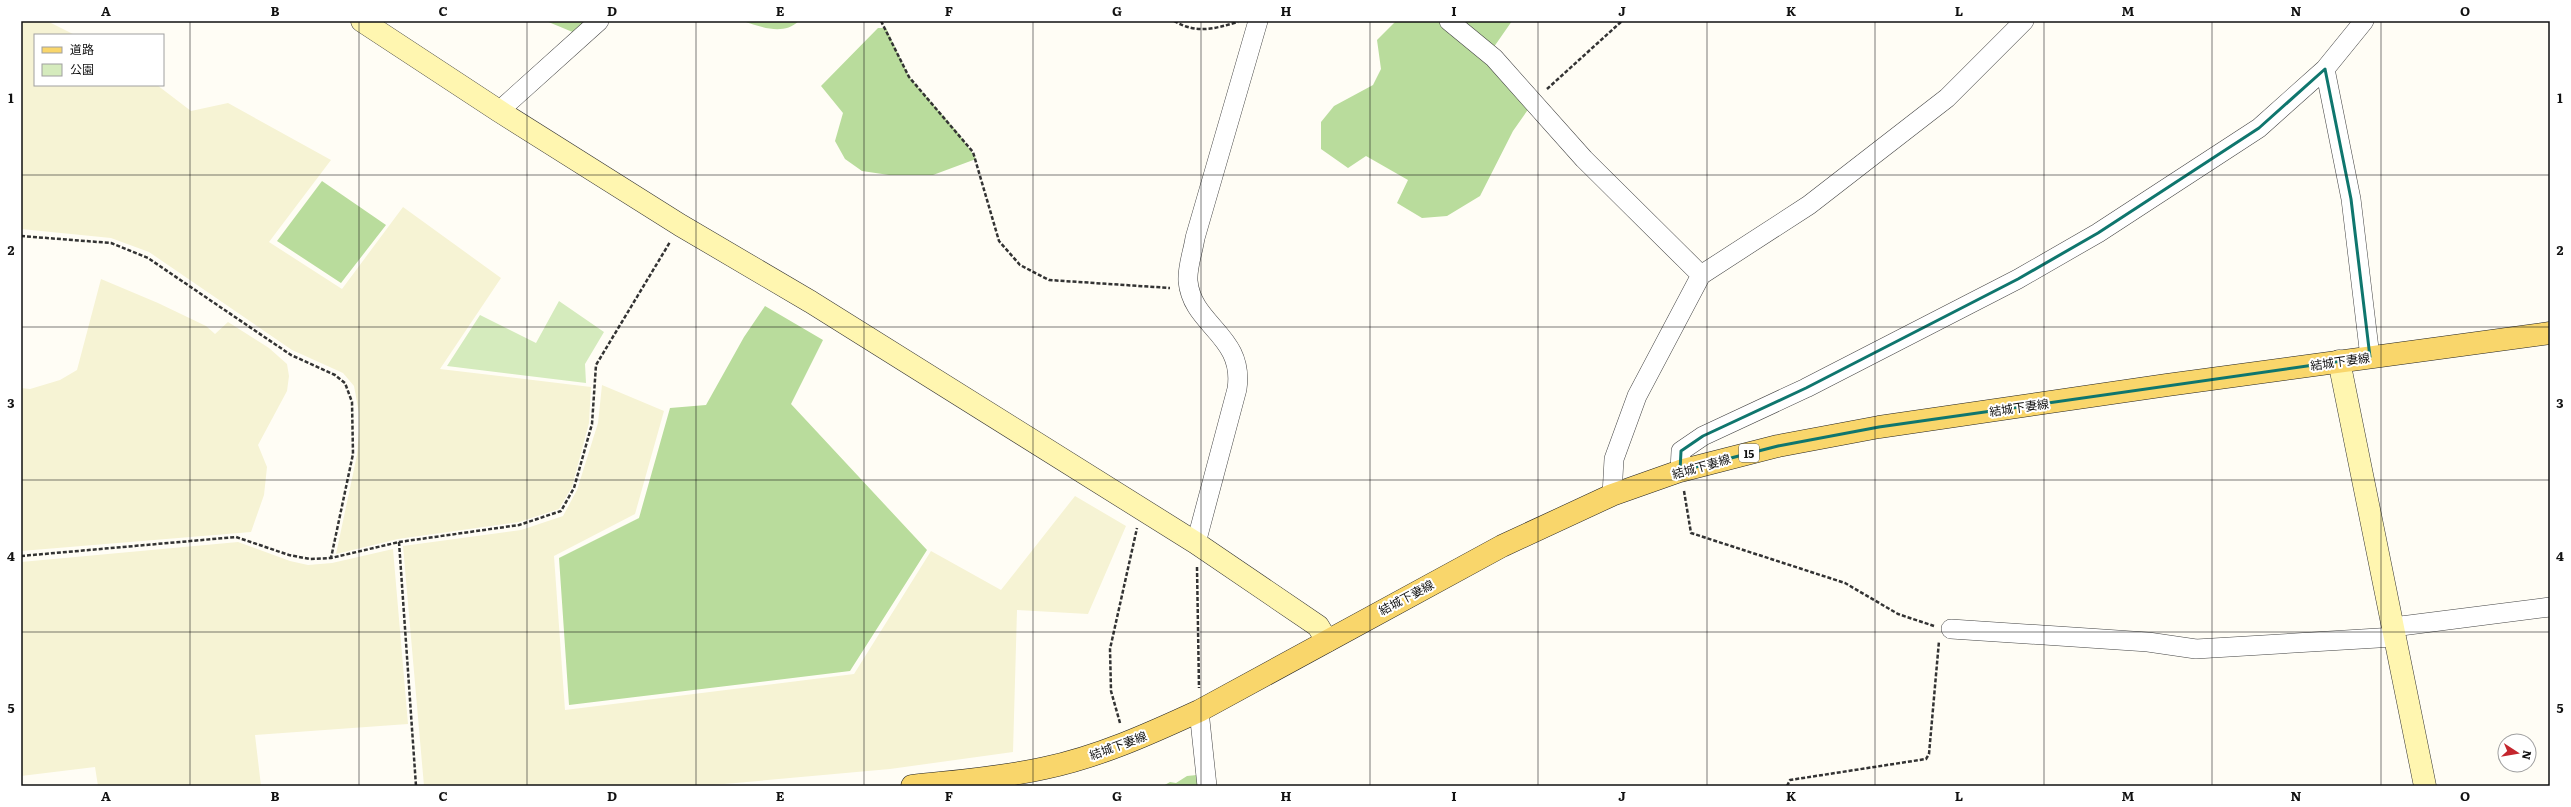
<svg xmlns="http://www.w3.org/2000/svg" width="2571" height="807" viewBox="0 0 2571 807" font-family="Literata,'Noto Sans JP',serif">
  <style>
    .farmland { fill: #f6f3d4 }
    .green { fill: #d5ebbd }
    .forest { fill: #b9dc9c }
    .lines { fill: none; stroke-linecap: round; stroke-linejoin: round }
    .street-casing { stroke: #444; stroke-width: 20 }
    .secondary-casing { stroke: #333; stroke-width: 23 }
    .primary-casing { stroke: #222; stroke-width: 23 }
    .path { stroke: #333; stroke-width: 2.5; stroke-dasharray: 4 2; stroke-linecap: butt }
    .street { stroke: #fff; stroke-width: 19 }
    .secondary { stroke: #fff6b0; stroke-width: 22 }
    .primary { stroke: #f9d66b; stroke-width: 22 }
    .marked { fill: none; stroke: #0f766e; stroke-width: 3; stroke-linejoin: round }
    .grid { fill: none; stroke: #111; stroke-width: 1; stroke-opacity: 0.55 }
    .labels { text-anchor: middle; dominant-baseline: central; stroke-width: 4; stroke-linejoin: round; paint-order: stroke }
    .shield { fill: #fff; stroke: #585858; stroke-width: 1 }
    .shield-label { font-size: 11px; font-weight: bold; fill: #111 }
    .street-label { font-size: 12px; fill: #111; stroke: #fff }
    .neatline { fill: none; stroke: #111; stroke-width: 1.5 }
    .grid-label { font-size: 13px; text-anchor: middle; font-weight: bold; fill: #111 }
  </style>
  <rect width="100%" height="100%" fill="#fffdf5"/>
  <path class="farmland" d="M21,21h26l28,14h-40v50h122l34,26 37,-8 103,57 -62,82 73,47 61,-82 98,71 -61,91 151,18 -2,36 -17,64 -13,22 -40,13 -121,17 -62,15 21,-99 2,-24v-18l-5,-27 -11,-13 -51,-23 -143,-98 -38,-14 -90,-9z
    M101,279l57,24 48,23 9,8 13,-12 41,26 18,16 2,12 -2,15 -29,54 9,22 -3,28 -13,37 -230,19v-163l9,1 30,-9 17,-10z
    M602,385l62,26 -29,103 -81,42 11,154 289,-36 77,-123 70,39 74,-94 51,30 -38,88 -71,-4 -4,142 -123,17 -188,17h-278l-21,-240 118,-16 42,-14 14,-26 21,-67z
    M238,542l52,19 18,4 24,-2 61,-14 15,175 -153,11 6,51h-163l-3,-19 -74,9v-214z"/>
  <path class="green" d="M559,301l45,31 -19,32 1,19 -139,-17 33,-51 56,28z"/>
  <path class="forest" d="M546,21h44l-15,12z
    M743,21h56c-16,15 -38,6 -56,0z
    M1396,21h116l-23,33 45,47 -21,30 -33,65 -33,20 -25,2 -25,-15 11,-23 -42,-24 -18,12 -27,-19v-27l13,-16 39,-21 8,-16 -4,-29z
    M878,28h8l23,49 50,57 17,25 -43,16h-44l-27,-4 -17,-12 -10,-18 8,-28 -22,-27z
    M322,181l64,44 -45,58 -64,-42z
    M765,306l58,34 -32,64 136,146 -77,121 -281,34 -10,-147 80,-40 31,-110 36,-3 38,-68z
    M1197,775l13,11h-47l7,-4 6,1 11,-7z"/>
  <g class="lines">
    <g class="street-casing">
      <path id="street" d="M1449,21l45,37 90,101 117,116 108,-70 138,-107 77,-77
        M2325,69l26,130 19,158
        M499,111l100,-90
        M1680,471l1,-20 22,-15 103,-48 212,-109 80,-46 161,-105 66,-59 39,-48
        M1612,495l2,-36 23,-63 64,-121
        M1196,543l41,-154c8,-54 -45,-63 -49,-108 -1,-14 5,-29 7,-43l63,-217
        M2393,627l157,-20
        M1951,629l197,13 48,7 199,-12
        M1199,711l8,75"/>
    </g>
    <g class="secondary-casing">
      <path id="secondary" d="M362,21l137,90 181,114 131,77 385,241 122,83 9,15
        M2339,361l86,425"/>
    </g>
    <g class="primary-casing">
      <path id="primary" d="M912,786c44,-5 89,-8 133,-18 53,-11 104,-34 154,-57l303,-165 110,-51 68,-24 98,-25 101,-19 288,-42 383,-52"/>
    </g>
    <path class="path" d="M881,21l28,56 64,75 26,89 21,24 29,15 121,8
      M1174,21c23,13 39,8 64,1
      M1547,89l75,-68
      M21,236l90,7 37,15 143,97 44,20 10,8 7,19 1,52 -22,104
      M1684,491l7,42 154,50 53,31 36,12
      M399,542l17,244
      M21,556l215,-19 53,18 21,4 21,-1 68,-16 120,-17 42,-14 13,-23 18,-64 4,-59 74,-123
      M1197,567l2,121
      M1120,723l-9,-32 -1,-42 27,-121
      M1787,786l3,-6 136,-21 3,-5 10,-113"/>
    <use href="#street" class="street"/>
    <use href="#secondary" class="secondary"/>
    <use href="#primary" class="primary"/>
  </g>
  <path class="marked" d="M2325,69l26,130 19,158 -491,70 -101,19 -98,25 1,-20 22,-15 103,-48 212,-109 80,-46 161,-105z"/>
  <path class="grid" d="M190,21v765M359,21v765M527,21v765M696,21v765M864,21v765M1033,21v765M1201,21v765M1370,21v765M1538,21v765M1707,21v765M1875,21v765M2044,21v765M2212,21v765M2381,21v765M21,175h2529M21,327h2529M21,480h2529M21,632h2529"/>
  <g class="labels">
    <rect class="shield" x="1739" y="444" width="20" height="18" rx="3"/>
    <g class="shield-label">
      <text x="1749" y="453">15</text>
    </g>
    <g class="street-label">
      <text transform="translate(2340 361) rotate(-8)">結城下妻線</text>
      <text transform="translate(2019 407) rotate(-8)">結城下妻線</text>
      <text transform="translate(1701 466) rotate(-16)">結城下妻線</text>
      <text transform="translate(1406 597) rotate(-28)">結城下妻線</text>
      <text transform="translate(1118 745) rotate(-20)">結城下妻線</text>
    </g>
  </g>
  <rect width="2571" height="807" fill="none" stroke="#ffffff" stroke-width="44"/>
  <rect x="34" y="34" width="130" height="52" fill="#ffffff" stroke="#a0a0a0"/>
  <rect x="42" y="47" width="20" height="6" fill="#f9d66b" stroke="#a0a0a0"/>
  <text x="70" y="54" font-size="12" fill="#111111">道路</text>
  <rect x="42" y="64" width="20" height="12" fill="#d5ebbd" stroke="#a0a0a0"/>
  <text x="70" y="74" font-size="12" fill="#111111">公園</text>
  <g transform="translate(2517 753) rotate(102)"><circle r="19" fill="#ffffff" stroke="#a0a0a0"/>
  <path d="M0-3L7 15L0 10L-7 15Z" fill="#c4262e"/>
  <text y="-6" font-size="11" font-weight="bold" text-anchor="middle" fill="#111111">N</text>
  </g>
  <rect x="22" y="22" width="2527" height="763" class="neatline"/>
  <g class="grid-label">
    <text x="106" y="16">A</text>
    <text x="275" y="16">B</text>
    <text x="443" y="16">C</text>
    <text x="612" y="16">D</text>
    <text x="780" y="16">E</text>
    <text x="949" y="16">F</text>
    <text x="1117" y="16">G</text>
    <text x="1286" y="16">H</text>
    <text x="1454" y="16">I</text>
    <text x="1622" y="16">J</text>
    <text x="1791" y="16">K</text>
    <text x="1959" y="16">L</text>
    <text x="2128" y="16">M</text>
    <text x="2296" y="16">N</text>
    <text x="2465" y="16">O</text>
    <text x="11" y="103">1</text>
    <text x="2560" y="103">1</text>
    <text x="11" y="255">2</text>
    <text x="2560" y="255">2</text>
    <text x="11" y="408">3</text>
    <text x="2560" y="408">3</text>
    <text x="11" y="561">4</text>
    <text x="2560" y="561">4</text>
    <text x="11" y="713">5</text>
    <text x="2560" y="713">5</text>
    <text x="106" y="801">A</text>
    <text x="275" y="801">B</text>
    <text x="443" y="801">C</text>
    <text x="612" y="801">D</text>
    <text x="780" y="801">E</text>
    <text x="949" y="801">F</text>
    <text x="1117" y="801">G</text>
    <text x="1286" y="801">H</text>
    <text x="1454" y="801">I</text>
    <text x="1622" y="801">J</text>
    <text x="1791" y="801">K</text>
    <text x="1959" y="801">L</text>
    <text x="2128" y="801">M</text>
    <text x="2296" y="801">N</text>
    <text x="2465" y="801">O</text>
  </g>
</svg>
